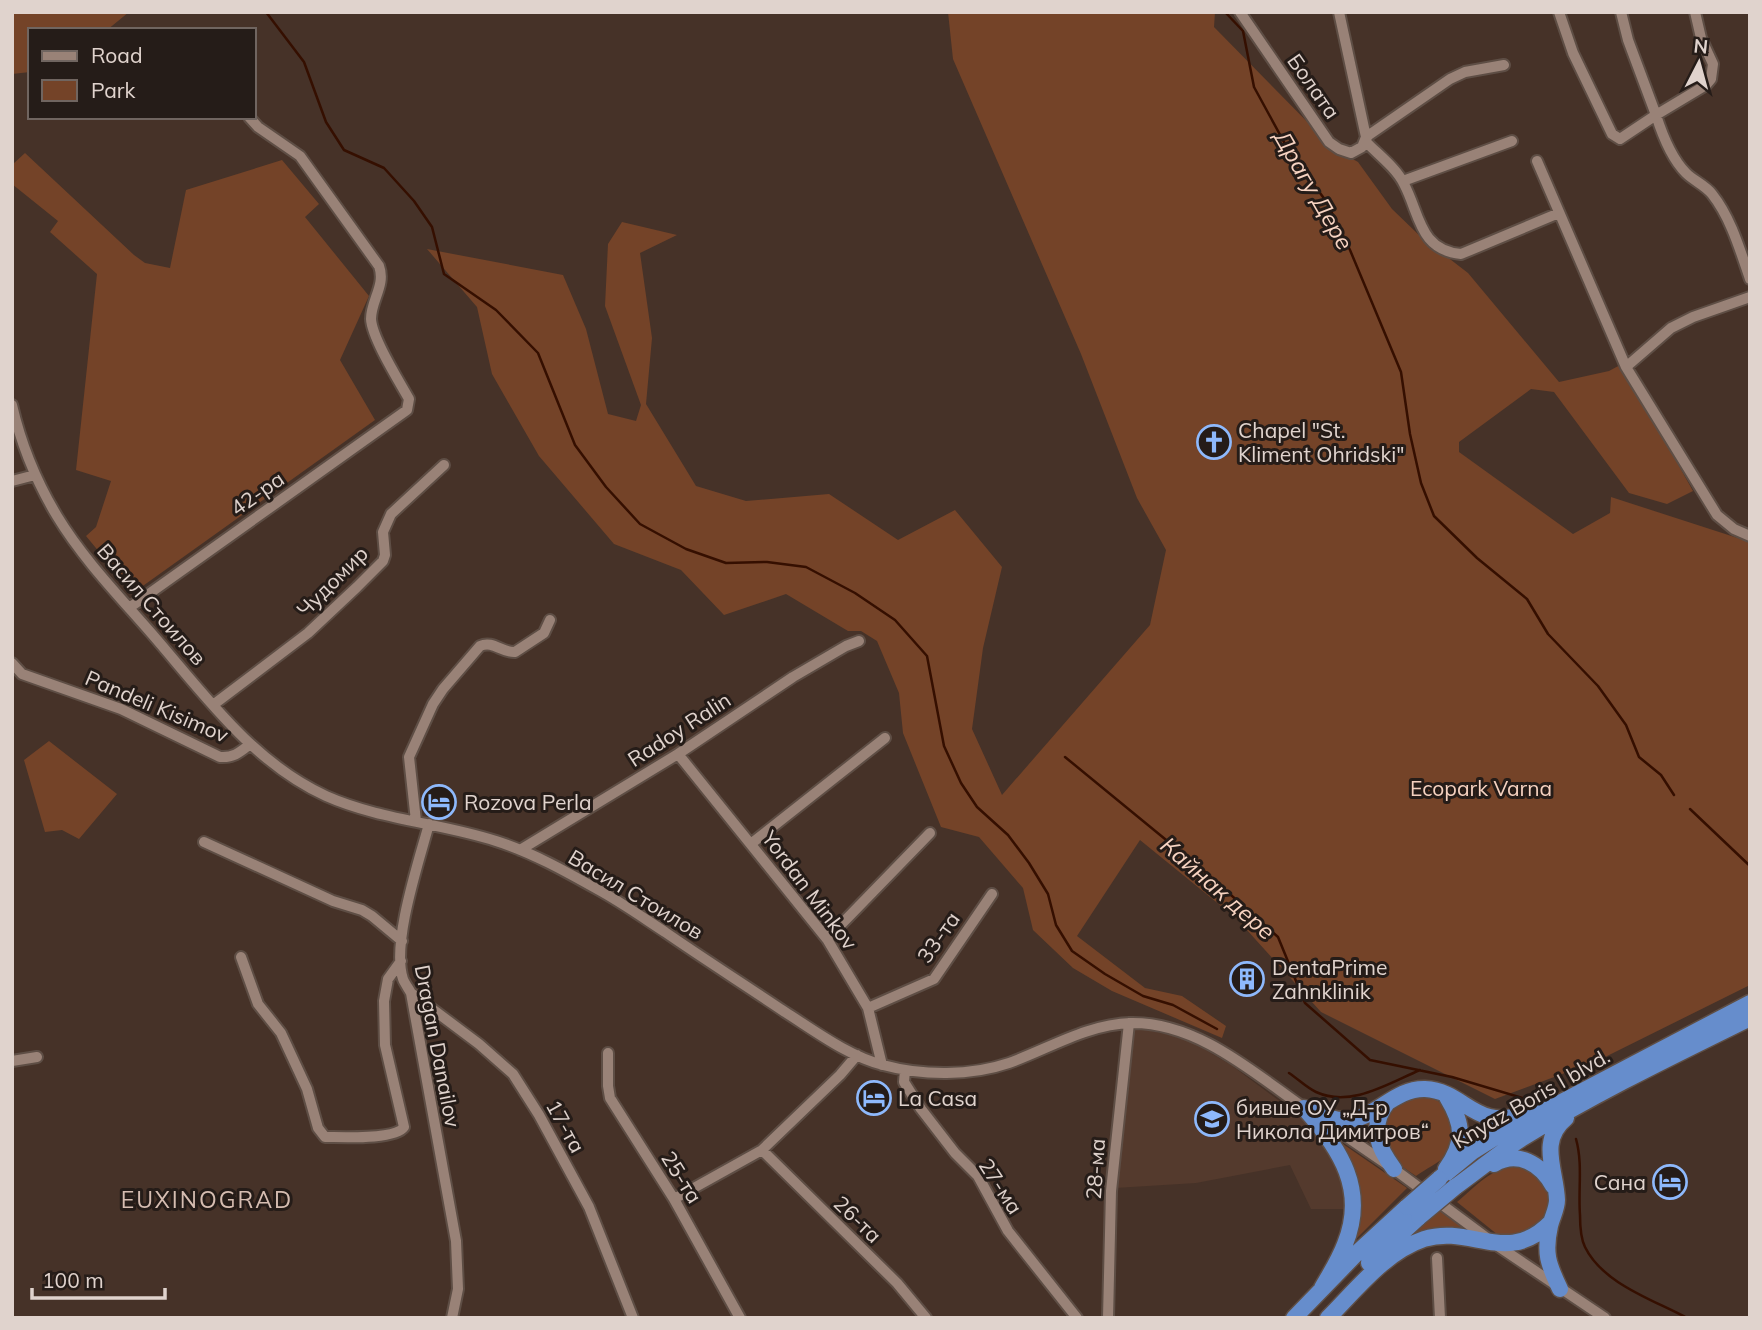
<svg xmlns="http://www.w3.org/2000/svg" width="1762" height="1330" viewBox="0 0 1762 1330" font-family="Mulish,sans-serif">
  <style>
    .built { fill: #543a2d }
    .green { fill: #744328 }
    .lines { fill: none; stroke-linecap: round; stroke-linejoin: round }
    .stream { stroke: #350f00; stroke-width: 2.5 }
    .minor-casing { stroke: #5e4e45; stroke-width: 14 }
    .highway-casing { stroke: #5e4e45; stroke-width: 19 }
    .minor { stroke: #998277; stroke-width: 10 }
    .highway { stroke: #668dcc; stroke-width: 16 }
    .highway-bridge-casing { stroke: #5e4e45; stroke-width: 19; stroke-linecap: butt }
    .highway-bridge { stroke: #668dcc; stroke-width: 16 }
    .labels { text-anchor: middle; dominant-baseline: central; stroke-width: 6; stroke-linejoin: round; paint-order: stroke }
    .street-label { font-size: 21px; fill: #e0d3cd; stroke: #251c18 }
    .poi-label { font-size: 21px; fill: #e0d3cd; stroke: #251c18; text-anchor: start }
    .park-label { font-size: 21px; fill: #f5d1bf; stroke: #251c18 }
    .water-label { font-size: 23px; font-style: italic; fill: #f8d4c2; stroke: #251c18 }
    .neighbourhood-label { font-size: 23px; letter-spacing: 2px; fill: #d6bdb1; stroke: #251c18 }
  </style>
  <rect width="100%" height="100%" fill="#463228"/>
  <path class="built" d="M1132,1027l38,8 24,8 37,22 78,58 26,33 14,53h-38l-21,-44 -94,18 -81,5z"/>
  <path class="green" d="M12,12h117l-22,18h-77v42l-18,2z
    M948,12h267l-1,15 119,121 25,14 34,47 28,27 48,37 91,109 50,-11 13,-7 71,127 -26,13 -38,-11 -75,-101 -23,-3 -72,53v10l114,82 37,-21 1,-16 139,45v443l-153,76 -102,38 -174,-87 -84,-93 -97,-79 -63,96 68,52 37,8 44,30 -4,12 -110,-47 -39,-23 -40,-38 -10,-42 -44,-51 -38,-10 -38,-94 -4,-40 -22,-52 -16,-10h-13l-62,-37 -62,21 -43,-45 -67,-26 -75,-88 -47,-82 -15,-67 -50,-58 136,26 23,54 22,85 28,7 5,-16 -36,-99 3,-62 14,-22 55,13 -37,18 12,85 -6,66 50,82 50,15 83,-7 69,46 57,-30 47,57 -19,81 -11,81 30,66 148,-170 16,-75 -29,-52 -56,-144 -128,-295z
    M25,153l109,102 11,8 25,5 16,-78 96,-30 37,44 -14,13 64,79 -29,64 35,60 -242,173 -47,-57 10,-9 15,-46 -35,-11 21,-196 -47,-42 8,-11 -46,-37v-19z
    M49,741l68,53 -38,45 -17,-9 -17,2 -21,-72z
    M1417,1096c7,1 15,1 21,5 18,10 21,36 9,53 -7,9 -22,15 -31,22l-24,-16 -9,-35c9,-17 16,-24 34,-29z
    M1340,1142l67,46 -55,55z
    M1516,1166l21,6 14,24v19l-26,22 -27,-2 -41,-33c18,-15 35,-35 59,-36z
    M1442,1208l24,21h-26l-45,16z"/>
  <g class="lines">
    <path class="stream" d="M266,12l38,50 22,60 18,28 40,18 30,33 18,26 12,47 52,36 42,43 37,92 31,42 34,37 46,25 40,14 41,-1 39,5 49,26 40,27 32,36 17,90 17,37 16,24 31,28 21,28 19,31 8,31 16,26 33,23 38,22 30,9 44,24
      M1225,12l18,19 11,56 36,66 36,48 24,49 51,122 9,62 11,49 13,33 43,42 50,41 21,35 50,52 28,39 13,32 22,18 13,20
      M1065,757l139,114 74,66 27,66 65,57 82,17 74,22
      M1690,809l60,57
      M1289,1073c9,6 18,15 27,19 35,16 73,-9 104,-22
      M1576,1139c7,25 2,50 4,76 0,10 1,24 5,32 18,37 69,53 102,71"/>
    <g class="minor-casing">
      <path id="minor" d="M1240,12l89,130 10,7 12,4 11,-6 4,-10
        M1339,12l27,125 84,-58 15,-7 39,-7
        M1559,12l14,41 39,81 8,5 36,-24 -28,-75 -7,-28
        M1695,12l6,26 12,26 -2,15 -5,6 -50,30c6,19 16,44 30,58 8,8 19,12 26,21 19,24 28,56 38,85
        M1366,137l1,6c12,12 30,26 37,41 16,30 15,66 57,70l98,-41
        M1537,161l89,206 91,148 17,14 16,7
        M1403,181l109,-40
        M1626,367l45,-39 22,-11 57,-20
        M12,405c9,39 24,76 45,111 26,43 62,80 95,118 52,60 100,128 174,162 54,24 115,27 170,45 35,11 69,30 101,48 24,13 45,28 68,43 39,27 80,53 120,80 30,19 63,44 98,53 40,11 88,11 126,-2 39,-14 79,-39 122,-40 67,-1 124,51 176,87
        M12,481l23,-6
        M129,608l278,-198 2,-11c-10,-18 -37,-61 -38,-80 0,-19 15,-34 8,-53l-79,-110 -42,-29 -9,-10
        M12,663l10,11 99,35 99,48c13,1 19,-4 29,-12
        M213,705l95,-72 49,-46 26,-26 2,-6 -2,-23 8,-18 53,-49
        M678,754l149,185 41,69 14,57
        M416,821l-7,-64 24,-53 10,-15 37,-43c13,-6 22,7 35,6l29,-19 6,-13
        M429,824c-10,37 -38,120 -26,155 2,5 6,10 8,14l45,248 2,48 -6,29
        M204,842l129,59 29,9 10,6 30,25
        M752,843l133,-105
        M520,850l158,-96 115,-77 53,-31 13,-5
        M827,939l103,-106
        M241,957l17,47 23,29 26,56 11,39 7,9c17,0 70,3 79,-10l-19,-82 -1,-44 4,-22 13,-18
        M411,993l68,51 34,30 26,41 50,92 44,111
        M868,1008l66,-29 58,-85
        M608,1053v33l2,12 64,101 66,119
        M12,1061l25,-4
        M905,1070l-1,12 17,27 34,44 23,23 30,55 69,87
        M1321,1119l73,50 101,75 110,74
        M762,1150l135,133 29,35
        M674,1199l88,-49 78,-75 17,-20
        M1437,1258l3,60
        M1108,1318l3,-127 18,-168"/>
    </g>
    <g class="highway-casing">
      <path id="highway" d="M1387,1103c-18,23 -9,45 7,66
        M1304,1108c13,5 28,13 42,12 29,0 48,-32 79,-31 41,2 50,44 101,24
        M1306,1110c34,39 61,80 39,134 -6,16 -15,30 -23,44
        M1494,1164c24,-14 47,0 59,22
        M1446,1169c19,-27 18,-44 1,-72
        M1439,1179l33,-27 27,-17 251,-132
        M1455,1187c22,-16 43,-33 66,-48 73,-45 152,-83 229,-121
        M1369,1263l50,-46
        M1560,1289c-12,-25 -16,-36 -10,-63 2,-9 7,-17 7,-26 -1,-30 -19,-59 9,-82
        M1294,1318l64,-66 49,-45
        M1328,1318c28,-28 57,-66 96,-79 48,-15 83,28 127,-17"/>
    </g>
    <use href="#minor" class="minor"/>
    <use href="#highway" class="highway"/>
    <g class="highway-bridge-casing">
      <path id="highway-bridge" d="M1407,1207l32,-28
        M1419,1217l36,-30"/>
    </g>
    <use href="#highway-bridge" class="highway-bridge"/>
  </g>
  <defs>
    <g id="church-ring" transform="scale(1.75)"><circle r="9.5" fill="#251c18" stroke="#8eb9fc" stroke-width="1.5"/><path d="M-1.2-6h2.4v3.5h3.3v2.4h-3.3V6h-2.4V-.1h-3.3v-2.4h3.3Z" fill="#8eb9fc"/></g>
    <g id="hotel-ring" transform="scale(1.75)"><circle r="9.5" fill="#251c18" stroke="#8eb9fc" stroke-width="1.5"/><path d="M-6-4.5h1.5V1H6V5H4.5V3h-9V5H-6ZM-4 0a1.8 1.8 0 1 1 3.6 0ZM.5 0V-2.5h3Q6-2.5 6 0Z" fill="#8eb9fc"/></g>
    <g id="building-ring" transform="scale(1.75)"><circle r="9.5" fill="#251c18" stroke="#8eb9fc" stroke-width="1.5"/><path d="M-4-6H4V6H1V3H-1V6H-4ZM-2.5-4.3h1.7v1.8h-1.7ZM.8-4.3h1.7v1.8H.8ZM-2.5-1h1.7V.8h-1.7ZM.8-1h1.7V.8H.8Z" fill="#8eb9fc"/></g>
    <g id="school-ring" transform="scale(1.75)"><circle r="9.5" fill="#251c18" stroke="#8eb9fc" stroke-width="1.5"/><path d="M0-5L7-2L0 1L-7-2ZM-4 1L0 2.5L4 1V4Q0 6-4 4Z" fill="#8eb9fc"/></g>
  </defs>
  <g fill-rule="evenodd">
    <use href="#church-ring" x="1214" y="442"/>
    <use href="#hotel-ring" x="439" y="802"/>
    <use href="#building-ring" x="1247" y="979"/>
    <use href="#hotel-ring" x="874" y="1098"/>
    <use href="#school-ring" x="1212" y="1119"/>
    <use href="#hotel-ring" x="1670" y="1182"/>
  </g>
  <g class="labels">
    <g class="street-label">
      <text transform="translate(1314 86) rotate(55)">Болата</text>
      <text transform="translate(257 493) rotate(-35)">42-ра</text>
      <text transform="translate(332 581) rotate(-45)">Чудомир</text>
      <text transform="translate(152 604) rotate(49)">Васил Стоилов</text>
      <text transform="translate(157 706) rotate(23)">Pandeli Kisimov</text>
      <text transform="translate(679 729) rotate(-33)">Radoy Ralin</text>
      <text transform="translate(810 890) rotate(53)">Yordan Minkov</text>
      <text transform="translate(636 894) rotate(31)">Васил Стоилов</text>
      <text transform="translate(938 937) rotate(-55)">33-та</text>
      <text transform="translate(438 1046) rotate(79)">Dragan Danailov</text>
      <text transform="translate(1531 1098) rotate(-30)">Knyaz Boris I blvd.</text>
      <text transform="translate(566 1126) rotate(61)">17-та</text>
      <text transform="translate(1095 1169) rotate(-86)">28-ма</text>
      <text transform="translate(682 1177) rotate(58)">25-та</text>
      <text transform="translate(1001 1186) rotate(57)">27-ма</text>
      <text transform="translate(858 1219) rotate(44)">26-та</text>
    </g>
    <g class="poi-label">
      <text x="1238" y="430">Chapel "St.<tspan x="1238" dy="24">Kliment Ohridski"</tspan></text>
      <text x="464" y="802">Rozova Perla</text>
      <text x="1272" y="967">DentaPrime<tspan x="1272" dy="24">Zahnklinik</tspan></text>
      <text x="898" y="1098">La Casa</text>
      <text x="1236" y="1107">бивше ОУ „Д-р<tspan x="1236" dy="24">Никола Димитров“</tspan></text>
      <text x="1646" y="1182" text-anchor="end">Сана</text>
    </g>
    <g class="park-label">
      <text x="1481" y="788">Ecopark Varna</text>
    </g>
    <g class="water-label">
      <text transform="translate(1314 190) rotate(60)">Драгу Дере</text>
      <text transform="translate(1218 888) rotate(41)">Кайнак дере</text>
    </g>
    <g class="neighbourhood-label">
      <text x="207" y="1199">EUXINOGRAD</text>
    </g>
  </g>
  <rect width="1762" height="1330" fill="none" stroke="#e0d3cd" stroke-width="28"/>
  <rect x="28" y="28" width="228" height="91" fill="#251c18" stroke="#706560" stroke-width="2"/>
  <rect x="42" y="51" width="35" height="10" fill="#998277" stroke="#706560" stroke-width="2"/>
  <text x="91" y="63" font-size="21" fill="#e0d3cd">Road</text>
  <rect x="42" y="80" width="35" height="21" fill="#744328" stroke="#706560" stroke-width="2"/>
  <text x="91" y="98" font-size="21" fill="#e0d3cd">Park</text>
  <g transform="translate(1699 63) rotate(6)" stroke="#251c18" stroke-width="5" paint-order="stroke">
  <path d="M0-5L12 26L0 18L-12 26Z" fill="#e0d3cd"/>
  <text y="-10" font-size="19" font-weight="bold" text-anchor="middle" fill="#e0d3cd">N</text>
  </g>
  <path d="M32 1288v10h133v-10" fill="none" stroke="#e0d3cd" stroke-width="3.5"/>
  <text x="42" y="1288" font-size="21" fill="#e0d3cd" stroke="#251c18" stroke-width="5" paint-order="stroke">100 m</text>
</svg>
